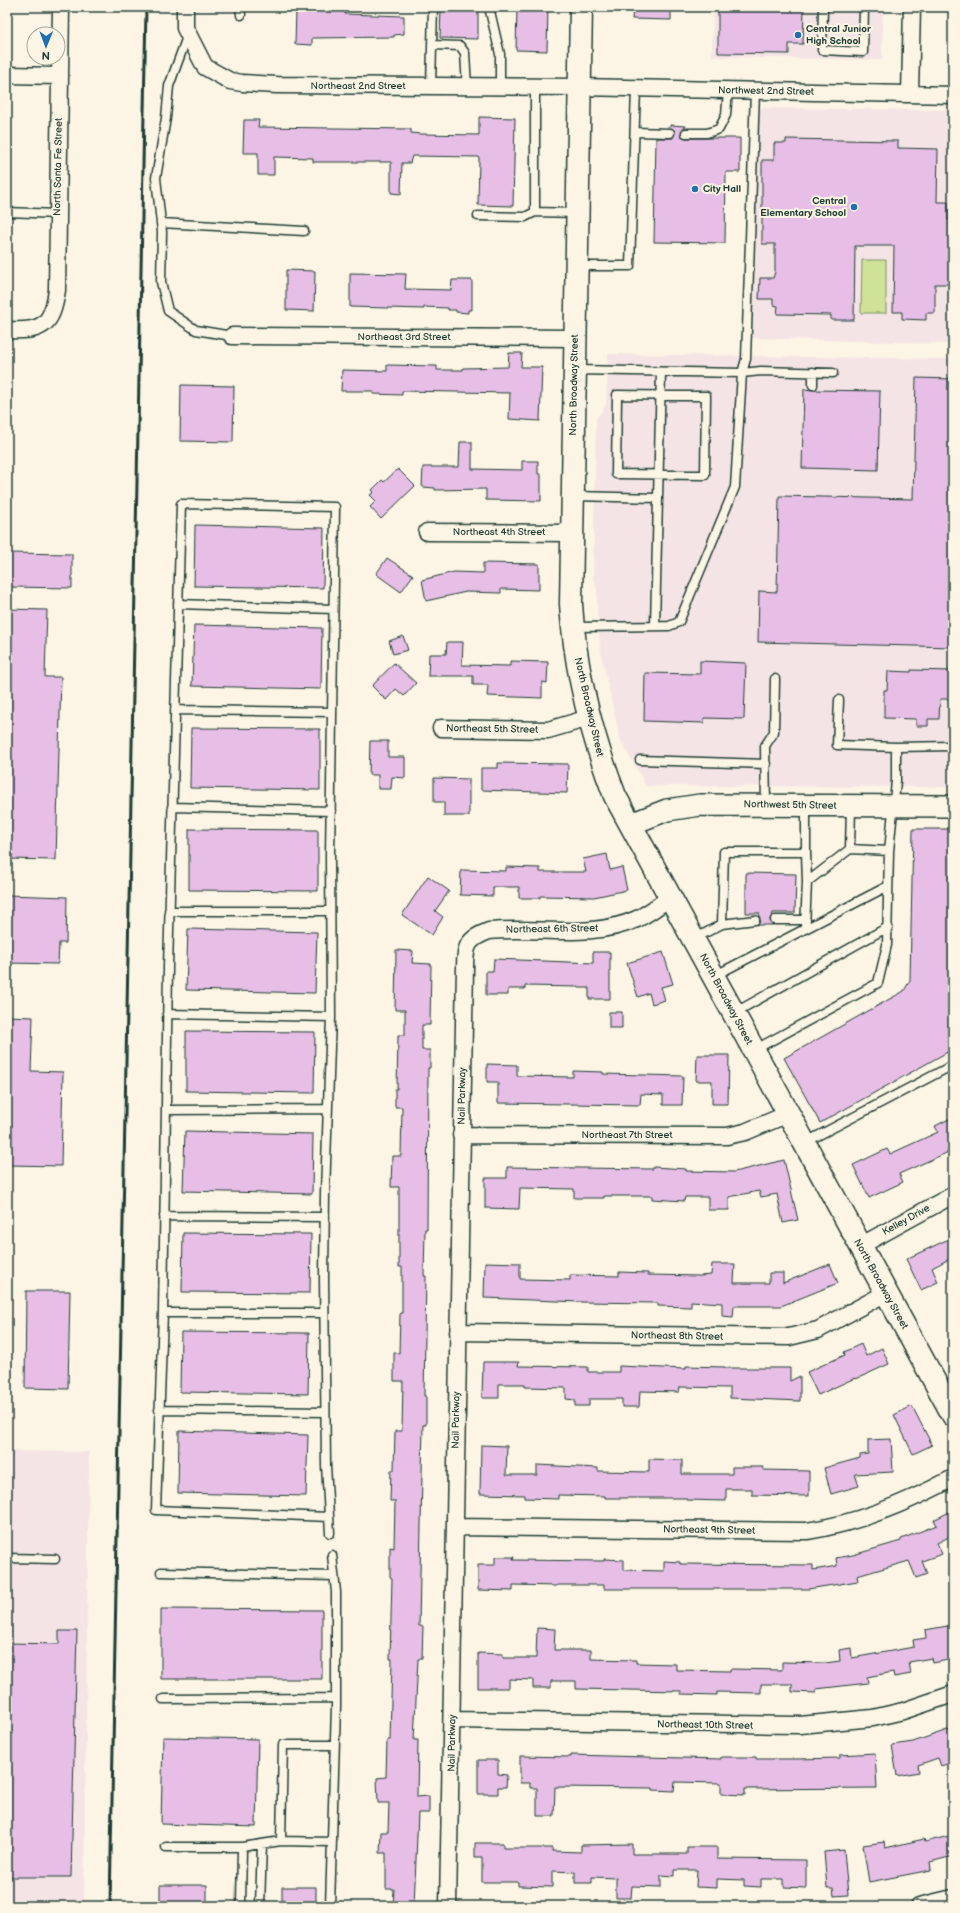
<svg xmlns="http://www.w3.org/2000/svg" width="960" height="1913" viewBox="0 0 960 1913" font-family="'Balsamiq Sans',sans-serif">
  <style>
    .built { fill: #f5e4e5 }
    .green { fill: #d0e297; stroke: #789066 }
    .building { fill: #e6bee6; stroke: #1f3d34 }
    .lines { fill: none; stroke-linecap: round; stroke-linejoin: round }
    .service-casing { stroke: #1f3d34; stroke-width: 11 }
    .minor-casing { stroke: #1f3d34; stroke-width: 19 }
    .tertiary-casing { stroke: #1f3d34; stroke-width: 24 }
    .secondary-casing { stroke: #1f3d34; stroke-width: 25 }
    .service { stroke: #fcf5e5; stroke-width: 8 }
    .minor { stroke: #fcf5e5; stroke-width: 16 }
    .tertiary { stroke: #fcf5e5; stroke-width: 21 }
    .secondary { stroke: #fcf5e5; stroke-width: 22 }
    .rail { stroke: #1f3d34; stroke-width: 3 }
    .poi-dot { fill: #1f6fb2; stroke: #fcf5e5; stroke-width: 1.5 }
    .labels { text-anchor: middle; dominant-baseline: central; stroke-width: 4; stroke-linejoin: round; paint-order: stroke }
    .poi-label { font-size: 10px; font-weight: bold; fill: #1f3d34; stroke: #fcf5e5; text-anchor: start }
    .street-label { font-size: 10px; fill: #1f3d34; stroke: #fcf5e5 }
  </style>
  <rect width="100%" height="100%" fill="#fcf5e5"/>
  <filter id="ink" filterUnits="userSpaceOnUse"><feTurbulence type="fractalNoise" baseFrequency=".025" numOctaves="2"/><feDisplacementMap in="SourceGraphic" scale="8" xChannelSelector="R" yChannelSelector="G"/><feConvolveMatrix kernelMatrix="1 2 1 2 8 2 1 2 1" color-interpolation-filters="sRGB"/></filter>
  <g filter="url(#ink)">
    <path class="built" d="M715,7h168l-1,53 -170,-3 1,-44z
      M759,108l194,2v234l-203,-6 5,-111 1,-80z
      M608,354l345,5v428l-307,-1 -26,-47 -19,-85 -4,-42v-22l-4,-11 3,-160 10,-14z
      M7,1451l82,1 -5,454h-77z"/>
    <path class="green" d="M862,260h24v53h-25z"/>
    <path class="building" d="M441,7h37v32l-38,-1z
      M517,7h31l-1,44 -31,-1z
      M633,7h38v13l-39,-1z
      M718,7h86l-1,37h-14v10l-71,-1z
      M296,10h49v4l59,2v18l-10,1v2l-82,1v7l-17,-1z
      M479,117l36,1 -2,88 -35,-1 1,-48 -67,-1 -2,7h-8l-1,31 -10,-1v-31h-78v-4l-39,-1v18h-16v-22h-15l1,-33h15l-1,7 153,2v4l10,1 58,1z
      M670,125l16,1 -5,7v3l5,2h54v34h-14l-1,71 -71,-1 2,-104h17l2,-7 -5,-4z
      M786,139l112,2v7l40,1 -1,53h11v18h5v64h-18v29h-9v7l-24,-1v-7h-9l1,-66h-39l-1,74h-23v-5l-54,-1 1,-8 -5,-1v-6h-14l1,-21h13l2,-6v-28h-13v-84h12v-17h12z
      M286,270l29,1 -1,40 -28,-1z
      M350,273l56,1 -1,15 46,1 1,-10h20v30h-4v3l-12,-1v-2h-8v-2l-24,-1v2l-74,-2z
      M509,353h13l-1,14h21l-2,54 -31,-2 1,-26 -108,-2v4l-29,-1v-3h-32l1,-21 45,1v-6l50,1v4h26v-2l45,-1z
      M916,378l37,1v268l-195,-5 1,-51 18,1 2,-96 134,3z
      M181,385l53,1 -1,56 -53,-1z
      M804,389l9,1 67,1 -2,79 -76,-2z
      M460,442h12v27l50,1v-9h16v13h3v27l-55,-1v-11l-51,1v-2l-13,-1 1,-20h36z
      M398,469l17,17 -34,33 -11,-12 6,-6 -6,-6 4,-3 -2,-2 10,-10 2,2z
      M195,525l129,3 -1,60 -129,-2z
      M7,553l65,1v34l-65,-1z
      M387,558l26,17 -12,17 -25,-18z
      M483,563l56,1v26l-38,-1v4l-35,-1 -40,9 -4,-21 32,-8 29,1z
      M7,609l40,1 -2,67h16l-5,183 -49,-1z
      M194,625l128,3 -1,61 -129,-3z
      M403,636l5,14 -15,4 -4,-13z
      M447,642h16l-1,23 48,1v-5l38,1 -1,21 -5,-1v16l-55,-2 1,-11h-15v-9h-45l1,-22h17z
      M700,661l46,2 -2,56 -40,-1v5l-60,-2 1,-48 55,1z
      M394,663l22,20 -12,13 -8,-7 -10,11 -14,-14z
      M911,670l42,1v28h-13l-1,20h-11v7h-12v-7l-32,-1v-28h3l1,-19 23,1z
      M191,728l129,1v61l-130,-2z
      M370,741h18v16h17v21l-13,-1 -1,12h-13v-14h-9z
      M498,763l70,1 -1,29 -86,-3v-22h17z
      M434,778l35,1v37h-25v-14h-10z
      M189,829l129,1v61l-129,-1z
      M913,829h40v220l-133,74 -36,-65 120,-67 6,-11z
      M607,854l3,16 12,-3 5,23 -33,7 -54,-1v2h-21v-11h-26v9l-33,-1 1,-25 45,1v-4l34,1v4h46l-3,-13z
      M746,873l50,1 -1,39h-22l-3,7 3,5h-15l2,-5 -1,-7h-13z
      M428,876l21,15 -14,20 8,6 -11,18 -30,-20z
      M7,895l60,2 -1,46h-7l-1,21 -51,-1z
      M188,929l129,3 -2,61 -129,-3z
      M396,950l17,1 -1,12 19,1 -1,61h-8v25h8v18h-2l-1,161h-2l-1,47h2l-2,120h2v29h-3l-4,201h4l-1,33h-4l-4,81h4l-1,57 12,-1v17h-11l-4,93h-21l1,-17h-8v-36h-6l1,-21h7l1,-29h-11l-1,-25 9,-1 1,-37h3l2,-81h-2l2,-81 -2,-1v-30l4,1 1,-47h-5l1,-31h3l1,-39h7l1,-50h-9v-28h5l1,-40h2v-46h-3v-80h-8l1,-31h9l1,-49h-7v-18h2l1,-54h7v-25h-10z
      M593,952h17v47h-21v-11h-11v-1l-53,-1v3h-17v6h-22v-24h7l1,-12 99,4z
      M663,952l10,32 -12,3 4,13 -13,4 -3,-11 -11,4 -11,-34z
      M609,1012h13v16h-13z
      M7,1016l26,1 -2,54 32,1 -2,94 -54,-1z
      M186,1031l129,1 -1,61 -128,-2z
      M697,1055h32l-1,49h-16v-23h-16z
      M487,1064l30,1v11l56,1v-6l30,1v2l80,2 -1,29h-19v-10l-22,-1 -1,11 -142,-2v-21h-11z
      M953,1117v33l-54,24 4,8 -34,16 -16,-33 34,-16 3,5 48,-22 -3,-6z
      M185,1131l128,3 -1,60 -129,-3z
      M784,1160l14,60 -15,3 -6,-29 -16,3 -2,-6 -30,6v13h-21v-13h-23l-1,4 -32,-2v-3h-48v2h-30v-9l-54,-1 -1,21 -34,-1v-30h22v-11l146,2v-2l33,2v2l48,1z
      M183,1233l128,1 -1,59 -128,-1z
      M953,1237v20l-21,11 6,14 -17,8 -15,-31z
      M485,1262l35,1v16l50,1v-5l49,1v-4l29,1v2l52,1 11,-1 1,-11h23l-1,19h35v-10h14v10l47,-19 8,19 -57,23h-47l-1,11 -11,-1v-13l-31,-2v6l-33,-1v-3l-78,-1 -96,-4z
      M26,1291h44l-2,98 -43,-1z
      M181,1332l128,1 -1,61 -128,-2z
      M861,1344l5,12 16,-8 7,16 -33,15 -1,-1 -37,17 -11,-23 38,-17 -1,-3z
      M483,1362h36l-1,4 70,1v5h31v-6l67,3v-3l39,1v1h65v13l10,-5v25l-70,-3v-10l-50,-1 -1,5 -39,-1 -1,16h-17v-8h-33v7h-14v-6l-9,-1v-11l-41,-1v-3h-26v14h-17z
      M912,1406l20,39 -19,9 -19,-39z
      M179,1431l129,4 -2,61 -128,-3z
      M891,1439l2,33 -38,2 4,12 -28,8 -7,-26 36,-10v-3l8,-1v-14z
      M481,1445l26,1 -1,29h31v-10l61,3v3l51,1v-13l33,1v14h50v-7h31v3l46,1v25l-57,-1v-6h-26v12l-40,-1v-2h-81v-2l-47,-1v4l-33,-1v-3l-45,-1z
      M953,1510v25l-16,8 5,11 -20,7 5,13 -11,4 -7,-17 -52,15 1,5 -50,8h-204v-4h-47v1l-44,-1v6l-35,-1v-25h17v-8h19l-1,3 91,1v-2l20,1v10l40,1v-10l16,1v2l133,1v5l24,-4 -1,-8 17,-3 48,-14v-2l36,-14 -3,-5z
      M161,1609l161,1v69h-161z
      M953,1625v34l-20,4 -1,-5 -23,4 2,12 -17,3 -1,-5 -26,5 1,6 -52,6v4l-24,-1v-8h-31v9l-44,-1v3l-36,-1v-3l-105,-2v-8h-25v7h-18v-8l-24,-1v9h-31v-35l25,1v4h33l1,-30 18,1 -1,21h37v9l45,1v3l40,1v6l54,1v-2l52,1v-8l43,1 15,-2 -1,-11 12,-2 1,10 62,-11 -1,-7 13,-2 -1,-8z
      M59,1631h18l-6,246h-64v-234l52,1z
      M953,1728v34l-12,4 -3,-8 -20,7 1,7 -22,4 -5,-31 21,-3z
      M163,1737l95,2 -2,88 -95,-3z
      M875,1753l2,35 -132,1v6l-24,-1v-11l-46,-1 -1,9 -21,-1v-2l-98,-1 -1,29h-17v-28h-7v-5h-10v-27l51,1v-2l150,4v-2h35v2h40l44,-1v-3z
      M478,1760h20v14l9,1 -1,12h-8v7h-20z
      M953,1835v21l-23,6 1,8 -62,12 -6,-37 21,-3 1,6 39,-9 1,3z
      M475,1843h28v5h49v3l29,1v-7l51,-1v10h55v-7h30v12l89,1v28l-22,-1v-8h-23v8l-17,-1v-6l-27,-1v9l-21,-1 1,-17h-23v6l-13,-1v12l-29,-1 -1,12h-15v-20l-24,-1v6h-17v-11l-23,-1v16l-34,-1v-4h-36v-25h-7z
      M844,1850l4,45 -14,1 -1,-8h-6l-3,-36z
      M160,1885h47v21h-47z
      M282,1887h34v19h-34z"/>
    <g class="lines">
      <g class="service-casing">
        <path id="service" d="M240,7l1,8
          M489,7l11,47v33
          M823,7l-1,43 41,2 1,-45
          M188,34l-19,52 -3,32 -10,60 6,54 -1,50 7,29 28,19 36,6
          M432,45l28,1 5,7 2,34
          M431,86l2,-79
          M535,87v125l41,1
          M755,91l-9,268 -4,14 19,-2 72,2
          M635,132l35,1
          M686,133h21l12,-4 7,-14 2,-25
          M7,212l50,2
          M478,216l47,1 10,-5
          M161,223l143,8
          M577,266h53l6,-177
          M813,385v-13
          M617,395l89,1 -1,79 -89,-1z
          M573,496l85,2
          M178,604l155,5
          M655,626l6,-254
          M574,627l95,-1 10,-4 56,-135 7,-114 -167,-3
          M839,700l-2,45 59,2
          M175,710l157,2
          M640,760l126,4
          M766,805l-1,-59 9,-14 1,-53
          M851,806l-1,43 39,2
          M172,807l159,4
          M806,852l1,30 43,-33
          M169,911h161
          M775,920h31
          M722,924l2,-72h82v-47
          M805,928l2,-46
          M694,939l28,-15 33,-4
          M714,976l174,-90
          M734,1013l154,-86
          M167,1014l164,3
          M754,1050l124,-67 9,-38 2,-94 7,-70v-34l57,-1
          M166,1110l162,-1
          M804,1143l149,-78
          M164,1216l161,1
          M163,1313h161
          M159,1410l166,2
          M329,1517l-173,-7 7,-197 5,-346 13,-463 154,3 -5,349 1,161 -6,176 -1,84 2,188 4,68
          M7,1558l48,1
          M161,1572l173,4
          M163,1699l173,-1
          M331,1842l-50,-1 2,-96h51
          M166,1847h76
          M241,1906l1,-59 39,-6
          M260,1906l2,-62
          M330,1906l6,-200v-114l-4,-37"/>
      </g>
      <g class="minor-casing">
        <path id="minor" d="M185,7v21l20,39 25,14 12,2 35,2 302,2 374,8
          M7,75l52,1
          M910,94l2,-87
          M7,330c35,2 45,-4 50,-40l4,-283
          M232,336l343,2
          M427,532l144,1
          M441,728l107,2 41,-12
          M461,1135l266,1 18,-4 43,-18
          M860,1246l93,-51
          M458,1332l331,5 29,-7 68,-37
          M455,1527l352,4c52,-8 100,-28 146,-53
          M452,1720l348,5 73,-7 30,-7 50,-17
          M448,1906l17,-938c0,-22 2,-29 24,-37 49,-5 101,9 148,-12 12,-6 23,-14 33,-22
          M919,1906l34,-8"/>
      </g>
      <g class="tertiary-casing">
        <path id="tertiary" d="M631,824l36,-14 33,-5 253,1"/>
      </g>
      <g class="secondary-casing">
        <path id="secondary" d="M581,7l-10,597c4,66 20,130 44,192l338,619"/>
      </g>
      <use href="#service" class="service"/>
      <use href="#minor" class="minor"/>
      <use href="#tertiary" class="tertiary"/>
      <use href="#secondary" class="secondary"/>
      <path class="rail" d="M110,1906l36,-1899"/>
    </g>
  </g>
  <g class="poi-dot">
    <circle cx="798" cy="35" r="4"/>
    <circle cx="695" cy="189" r="4"/>
    <circle cx="854" cy="207" r="4"/>
  </g>
  <g class="labels">
    <g class="poi-label">
      <text x="806" y="29">Central Junior<tspan x="806" dy="12">High School</tspan></text>
      <text x="703" y="189">City Hall</text>
      <text x="846" y="201" text-anchor="end">Central<tspan x="846" dy="12">Elementary School</tspan></text>
    </g>
    <g class="street-label">
      <text x="358" y="86">Northeast 2nd Street</text>
      <text transform="translate(766 91) rotate(1)">Northwest 2nd Street</text>
      <text transform="translate(58 167) rotate(-89)">North Santa Fe Street</text>
      <text x="404" y="337">Northeast 3rd Street</text>
      <text transform="translate(574 385) rotate(-89)">North Broadway Street</text>
      <text x="499" y="532">Northeast 4th Street</text>
      <text transform="translate(589 707) rotate(77)">North Broadway Street</text>
      <text transform="translate(492 729) rotate(1)">Northeast 5th Street</text>
      <text transform="translate(790 805) rotate(1)">Northwest 5th Street</text>
      <text transform="translate(552 929) rotate(-1)">Northeast 6th Street</text>
      <text transform="translate(726 999) rotate(62)">North Broadway Street</text>
      <text transform="translate(462 1096) rotate(-89)">Nail Parkway</text>
      <text x="627" y="1135">Northeast 7th Street</text>
      <text transform="translate(906 1220) rotate(-29)">Kelley Drive</text>
      <text transform="translate(881 1284) rotate(61)">North Broadway Street</text>
      <text transform="translate(677 1336) rotate(1)">Northeast 8th Street</text>
      <text transform="translate(456 1420) rotate(-89)">Nail Parkway</text>
      <text transform="translate(709 1530) rotate(1)">Northeast 9th Street</text>
      <text transform="translate(705 1725) rotate(1)">Northeast 10th Street</text>
      <text transform="translate(452 1743) rotate(-89)">Nail Parkway</text>
    </g>
  </g>
  <rect width="960" height="1913" fill="none" stroke="#fcf5e5" stroke-width="24"/>
  <rect x="12" y="12" width="936" height="1889" fill="none" stroke="#1f3d34" stroke-width="1.5" filter="url(#ink)"/>
  <g transform="translate(46 46) rotate(181)"><circle r="19" fill="#fcf5e5" stroke="#a4ab9e"/>
  <path d="M0-3L7 15L0 10L-7 15Z" fill="#1f6fb2"/>
  <text y="-6" font-size="11" font-weight="bold" text-anchor="middle" fill="#1f3d34">N</text>
  </g>
</svg>
